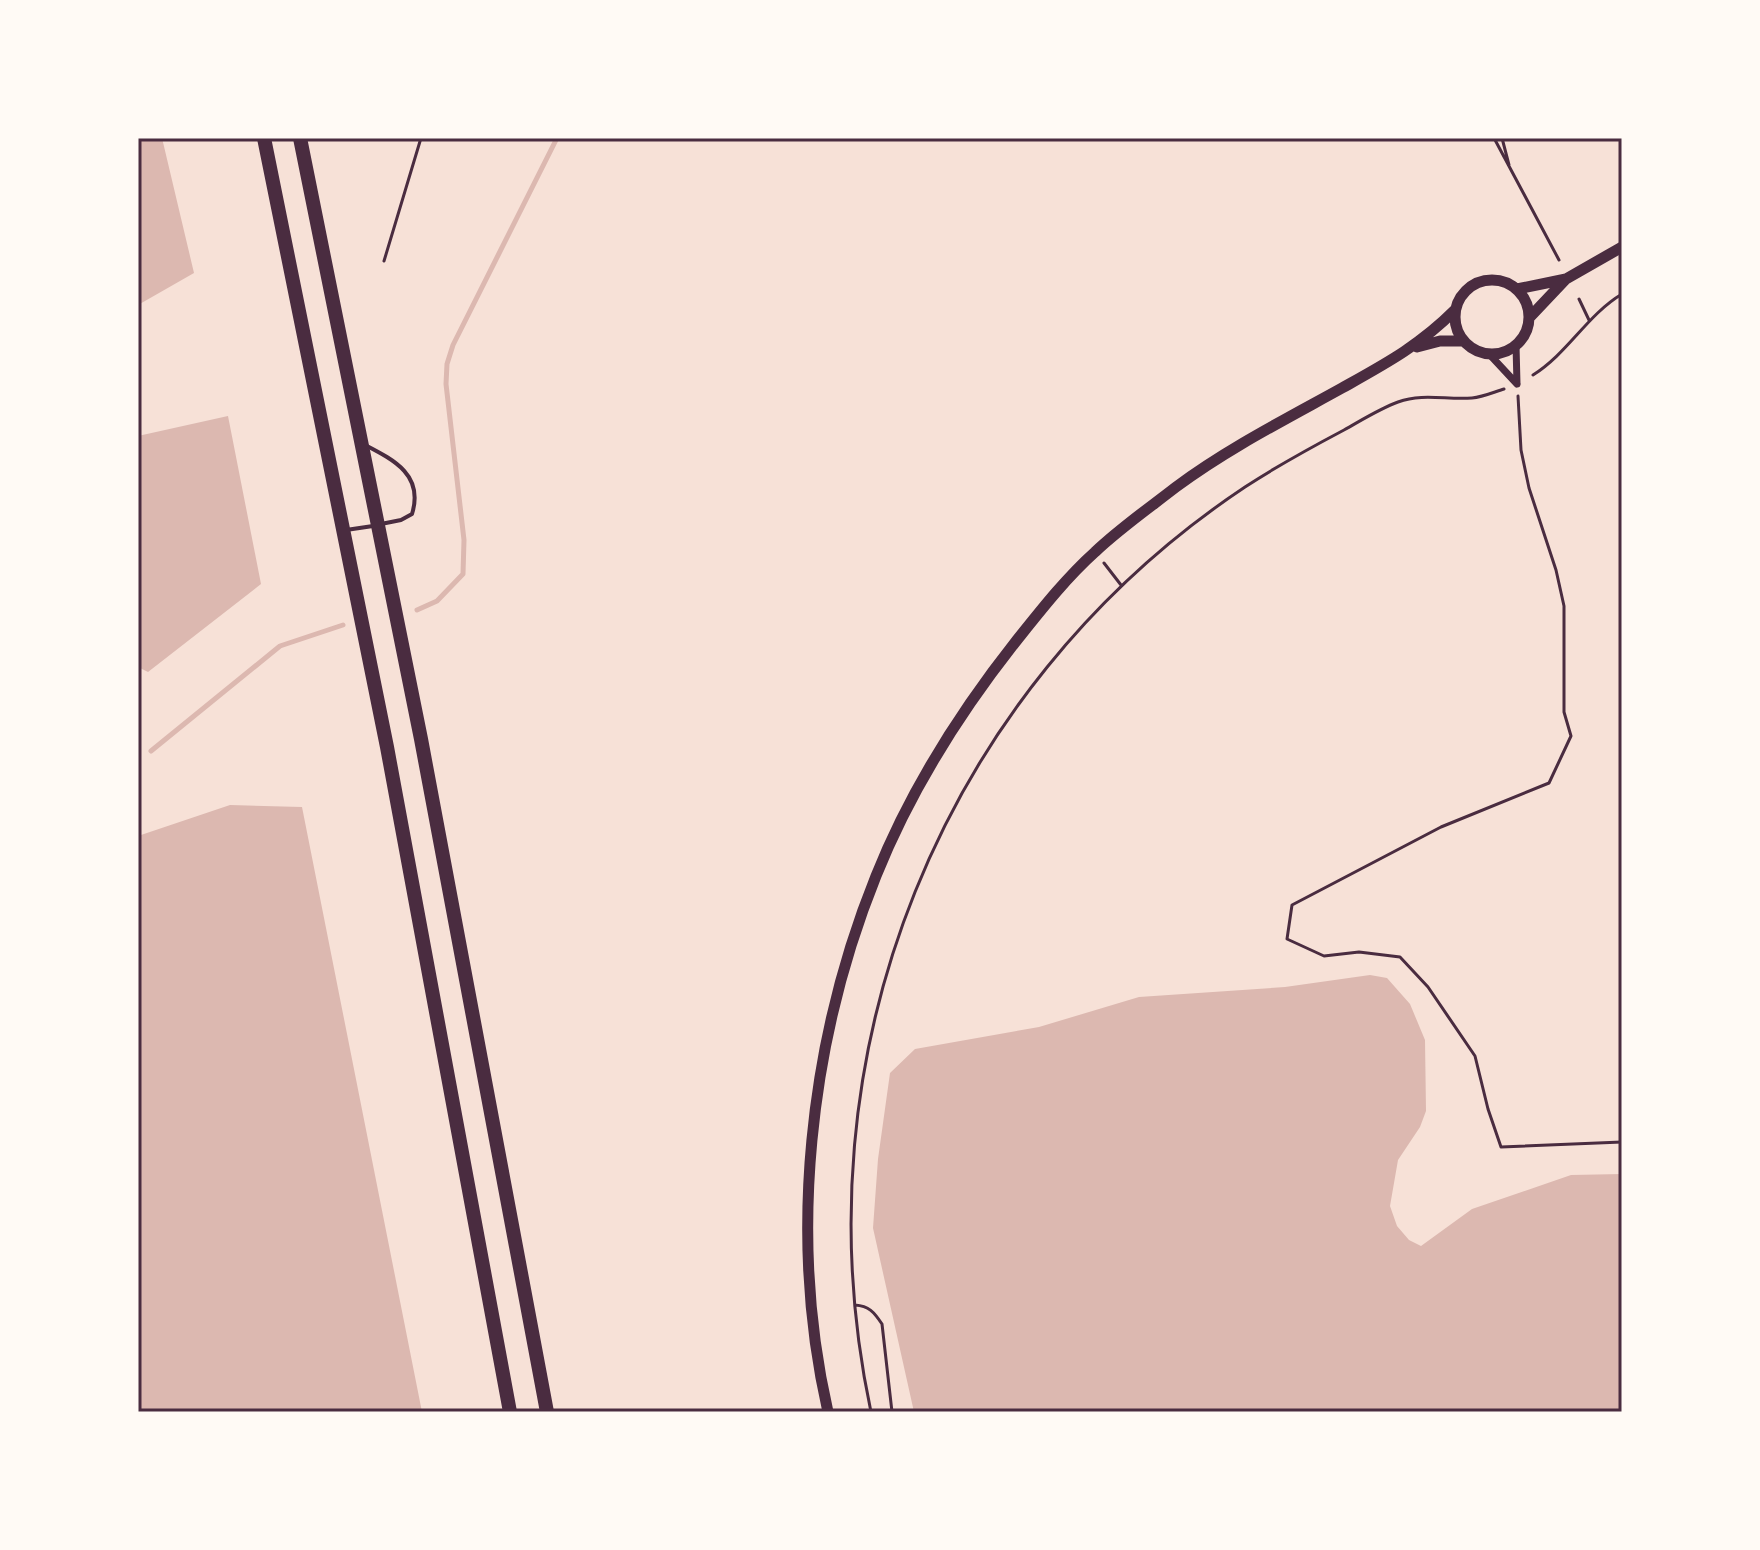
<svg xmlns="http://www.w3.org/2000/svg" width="1760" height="1550" viewBox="0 0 1760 1550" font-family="'Open Sans',sans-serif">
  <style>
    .water { fill: #dcb8b0 }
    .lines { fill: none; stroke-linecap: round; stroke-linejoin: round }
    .stream { stroke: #dcb8b0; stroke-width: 5 }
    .path { stroke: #4a2c40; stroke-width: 3 }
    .service { stroke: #4a2c40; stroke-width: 4 }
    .minor { stroke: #4a2c40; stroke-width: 7 }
    .secondary { stroke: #4a2c40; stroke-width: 11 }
    .motorway { stroke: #4a2c40; stroke-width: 14 }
    .neatline { fill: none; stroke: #4a2c40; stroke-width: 3 }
  </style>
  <rect width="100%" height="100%" fill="#f7e1d7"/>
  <path class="water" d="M138,138h24l32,135 -56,32z
    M228,416l33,168 -113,88 -8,-4 -2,-232z
    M230,805l72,2 120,605h-284v-576z
    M1370,975l17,3 23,26 15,36 1,71 -6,16 -22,33 -8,46 7,20 12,14 12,6 51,-37 99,-34 51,-1v238h-708l-41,-184 5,-69 12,-86 25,-24 124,-22 100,-30 146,-10z"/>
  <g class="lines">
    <path class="stream" d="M417,610l20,-9 26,-27 1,-34 -18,-156 1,-20 6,-19 104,-207
      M151,751l129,-105 63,-21"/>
    <path class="path" d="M1494,138l65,122
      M1502,138l7,27
      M384,261l37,-123
      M1579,299l10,21
      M1533,375c35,-22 54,-60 89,-81
      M1518,396l3,54 8,38 27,82 8,36v106l7,24 -22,47 -108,44 -149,78 -5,34 37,17 35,-4 41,5 28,30 47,69 13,53 13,38 121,-5
      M1104,563l17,22
      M855,1305c14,1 19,7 27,19l10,88
      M871,1412c-76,-357 69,-722 374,-925 32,-21 65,-39 99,-57 18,-10 35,-21 54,-28 25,-9 48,-2 74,-4 11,-1 22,-6 32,-9"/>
    <path class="service" d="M365,445c29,15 59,30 47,69l-11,6 -20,4
      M346,530l27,-4"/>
    <path class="minor" d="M1516,345l1,39
      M1490,355l27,29"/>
    <path class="secondary" d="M1455 317a37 37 0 1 1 74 0a37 37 0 1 1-74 0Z
      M1517,289l49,-10 56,-32
      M1530,317l35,-37
      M1417,347l23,-6h23
      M828,1412c-40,-175 -19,-370 48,-536 34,-85 84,-164 141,-236 24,-30 49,-62 78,-88 24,-23 54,-44 81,-65 51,-38 110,-68 166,-99 43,-24 77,-42 113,-78"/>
    <path class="motorway" d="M264,138l123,609 123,665
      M300,138l121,601 126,673"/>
  </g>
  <rect width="1760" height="1550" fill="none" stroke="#fffaf5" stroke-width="280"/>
  <rect x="140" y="140" width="1480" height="1270" class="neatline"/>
</svg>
